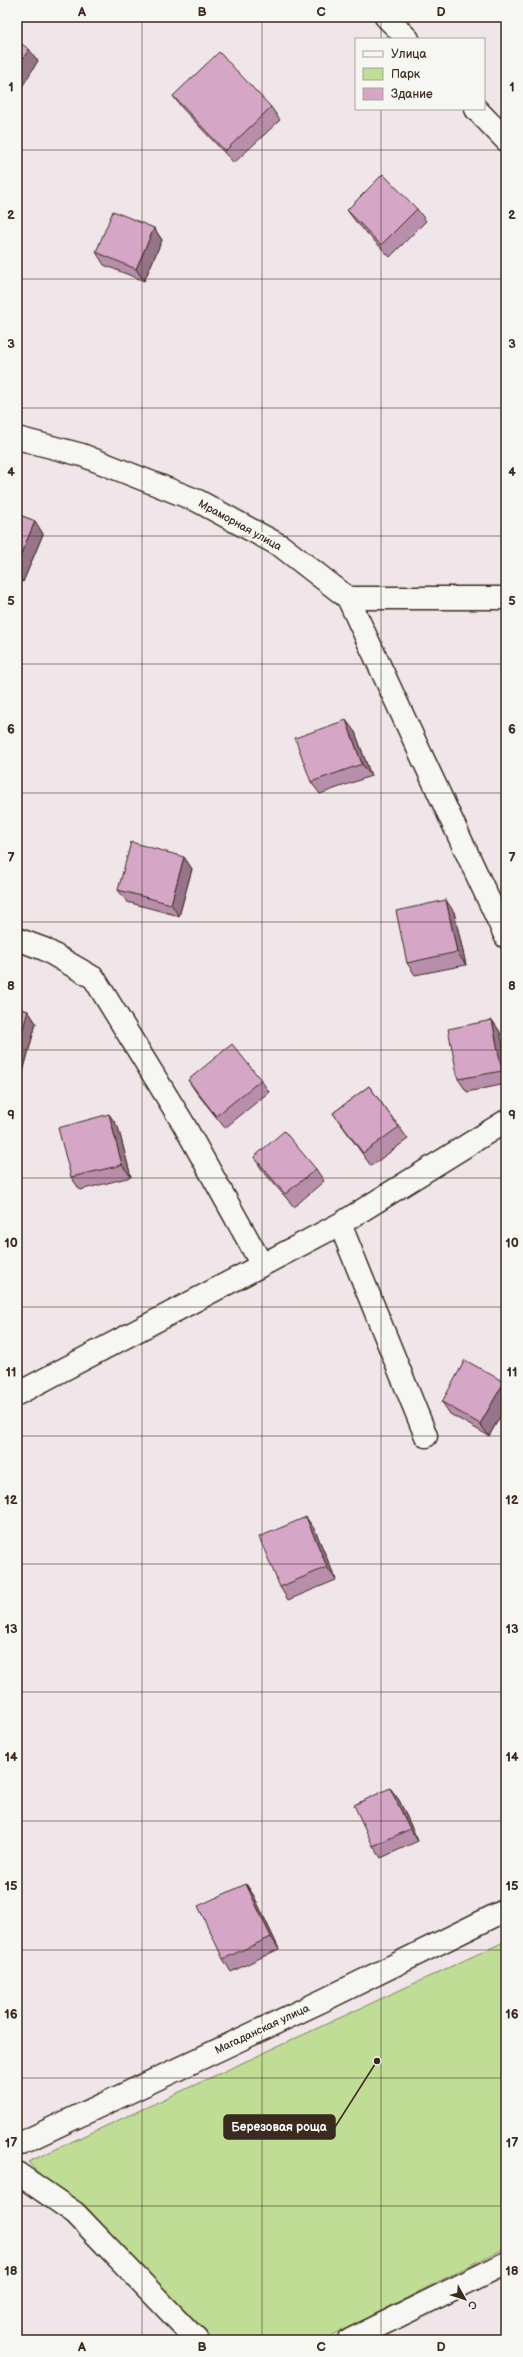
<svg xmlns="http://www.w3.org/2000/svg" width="523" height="2357" viewBox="0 0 523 2357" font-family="'Balsamiq Sans',sans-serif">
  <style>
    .green { fill: #bfdd95; stroke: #7d845a }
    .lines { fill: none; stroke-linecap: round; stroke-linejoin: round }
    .minor-casing { stroke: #3b2a1e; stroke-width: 25 }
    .minor { stroke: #f6f6f2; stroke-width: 22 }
    .wall { fill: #b88fab; stroke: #3b2a1e }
    .shaded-wall { fill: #96748b; stroke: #3b2a1e }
    .building { fill: #d6a6c7; stroke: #3b2a1e }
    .grid { fill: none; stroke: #3b2a1e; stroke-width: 1; stroke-opacity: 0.55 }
    .labels { text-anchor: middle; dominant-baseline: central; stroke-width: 4; stroke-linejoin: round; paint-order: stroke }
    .street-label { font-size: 11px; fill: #3b2a1e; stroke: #f6f6f2 }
    .leader { fill: none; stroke: #3b2a1e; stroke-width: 1.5 }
    .callout-dot { fill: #3b2a1e; stroke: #f6f6f2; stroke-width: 1.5 }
    .callout { fill: #3b2a1e; stroke: #3b2a1e; stroke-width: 1.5 }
    .callout-label { font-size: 12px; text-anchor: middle; font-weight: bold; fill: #fff }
    .neatline { fill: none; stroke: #3b2a1e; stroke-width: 1.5 }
    .grid-label { font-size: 13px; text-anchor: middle; font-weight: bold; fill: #3b2a1e }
  </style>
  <rect width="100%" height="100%" fill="#f0e6e9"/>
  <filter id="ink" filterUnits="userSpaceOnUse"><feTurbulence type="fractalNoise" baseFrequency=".025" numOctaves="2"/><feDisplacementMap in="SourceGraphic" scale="8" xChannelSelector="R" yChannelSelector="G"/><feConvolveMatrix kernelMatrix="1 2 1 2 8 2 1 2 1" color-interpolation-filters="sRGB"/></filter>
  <g filter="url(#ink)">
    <path class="green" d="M506,1941v306l-181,93h-128l-169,-178z"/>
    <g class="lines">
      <g class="minor-casing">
        <path id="minor" d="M386,17l22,22
          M476,109l30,31
          M17,438l65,17 116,46 83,45 67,52h158
          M348,598l158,339
          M17,939l27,10 50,29 89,145 79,142
          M340,1224l86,212
          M17,1394l323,-170 166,-103
          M17,2145l307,-145 182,-90
          M17,2173l58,40 122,127
          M350,2340l156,-77"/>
      </g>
      <use href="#minor" class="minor"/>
    </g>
    <path class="wall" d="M173,96l98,11 9,13 -46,43 -52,-55z
      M417,209l9,12 -36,36 -34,-35 -9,-12z
      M154,228l8,12 -18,41 -40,-16 -8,-13z
      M17,514l18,7 8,13 -20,48 -6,-3z
      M355,732l16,44 -51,18 -9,-12z
      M184,857l8,12 -13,47 -52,-14 -9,-12z
      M454,912l12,53 -51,10 -8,-12z
      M17,1008l11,3 8,12 -13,49 -6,-1z
      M492,1020l8,12 6,29v23l-39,8 -9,-13z
      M188,1080h73l8,12 -44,36 -29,-36z
      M369,1086l39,53 -37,27 -38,-53z
      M118,1127l13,50 -51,13 -9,-13z
      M254,1157l62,12 8,12 -30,26 -32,-37z
      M504,1382l2,2v22l-17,30 -39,-22 -8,-12z
      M315,1530l21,50 -48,20 -8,-13z
      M390,1788l9,12 19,41 -37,17 -8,-12z
      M246,1884l8,12 25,53 -48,23 -8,-13z"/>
    <path class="shaded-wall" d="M29,49l9,12 -21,34v-26z
      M154,228l8,12 -18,41 -8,-12z
      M35,521l8,13 -20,48 -6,-9v-9z
      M346,720l9,12 16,44 -9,-12z
      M184,857l8,12 -13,47 -8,-12z
      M446,900l8,12 12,53 -9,-13z
      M28,1011l8,12 -13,49 -6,-8v-14z
      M492,1020l8,12 6,29v16l-4,-6z
      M109,1114l9,13 13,50 -9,-12z
      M504,1382l2,2v22l-17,30 -9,-12z
      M306,1517l9,13 21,50 -9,-13z
      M390,1788l9,12 19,41 -8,-12z
      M246,1884l8,12 25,53 -8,-12z
      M17,2332l4,8h-3l-1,-2z"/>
    <path class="building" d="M17,41l12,8 -12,20z
      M219,52l52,55 -46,44 -52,-55z
      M383,174l34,35 -36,36 -34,-35z
      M113,211l41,17 -18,41 -40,-17z
      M17,514l18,7 -18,43z
      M346,720l16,44 -51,18 -16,-44z
      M131,842l53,15 -13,47 -53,-14z
      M446,900l11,52 -50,11 -11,-52z
      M17,1008l11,3 -11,39z
      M492,1020l10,51 -44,8 -10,-50z
      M232,1044l29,36 -45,36 -28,-36z
      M369,1086l30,41 -36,26 -30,-40z
      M109,1114l13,51 -51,12 -13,-49z
      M284,1131l32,38 -31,25 -31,-37z
      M465,1360l39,22 -24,42 -38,-22z
      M306,1517l21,50 -47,20 -21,-50z
      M390,1788l20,41 -37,17 -19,-41z
      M246,1884l25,53 -48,22 -25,-53z"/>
  </g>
  <path class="grid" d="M142,17v2323M262,17v2323M381,17v22M381,109v2231M17,150h489M17,279h489M17,408h489M17,536h489M17,664h489M17,793h489M17,922h489M17,1050h489M17,1178h489M17,1307h489M17,1436h489M17,1564h489M17,1692h489M17,1821h489M17,1950h489M17,2078h489M17,2206h489"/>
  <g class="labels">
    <g class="street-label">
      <text transform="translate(240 525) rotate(29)">Мраморная улица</text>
      <text transform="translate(262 2029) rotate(-25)">Магаданская улица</text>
    </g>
  </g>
  <path class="leader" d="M377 2061L335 2127"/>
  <circle class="callout-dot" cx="377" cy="2061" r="4"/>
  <rect class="callout" x="224" y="2115" width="111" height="24" rx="4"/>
  <g class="callout-label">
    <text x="279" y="2131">Березовая роща</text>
  </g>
  <rect width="523" height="2357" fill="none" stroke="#f6f6f2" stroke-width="44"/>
  <rect x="355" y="38" width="130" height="72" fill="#f6f6f2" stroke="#aba49d"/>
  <rect x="363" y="51" width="20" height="6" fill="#f6f6f2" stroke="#aba49d"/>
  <text x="391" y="58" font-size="12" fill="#3b2a1e">Улица</text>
  <rect x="363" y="68" width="20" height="12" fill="#bfdd95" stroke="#aba49d"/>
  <text x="391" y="78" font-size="12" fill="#3b2a1e">Парк</text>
  <rect x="363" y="88" width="20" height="12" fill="#d6a6c7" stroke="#aba49d"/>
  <text x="391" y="98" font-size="12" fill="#3b2a1e">Здание</text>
  <g transform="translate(465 2299) rotate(129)" stroke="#f6f6f2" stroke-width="3" paint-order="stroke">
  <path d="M0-3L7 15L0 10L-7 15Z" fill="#3b2a1e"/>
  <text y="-6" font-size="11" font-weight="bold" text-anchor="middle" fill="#3b2a1e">С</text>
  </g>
  <rect x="22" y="22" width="479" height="2313" class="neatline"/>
  <g class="grid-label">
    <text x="82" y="16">A</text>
    <text x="202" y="16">B</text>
    <text x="321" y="16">C</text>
    <text x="441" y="16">D</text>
    <text x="11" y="91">1</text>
    <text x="512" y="91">1</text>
    <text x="11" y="219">2</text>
    <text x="512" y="219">2</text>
    <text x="11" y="348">3</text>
    <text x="512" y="348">3</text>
    <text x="11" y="476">4</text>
    <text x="512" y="476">4</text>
    <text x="11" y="605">5</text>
    <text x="512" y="605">5</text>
    <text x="11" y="733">6</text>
    <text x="512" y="733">6</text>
    <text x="11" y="862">7</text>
    <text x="512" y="862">7</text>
    <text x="11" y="990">8</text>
    <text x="512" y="990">8</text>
    <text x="11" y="1119">9</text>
    <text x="512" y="1119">9</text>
    <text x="11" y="1247">10</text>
    <text x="512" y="1247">10</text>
    <text x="11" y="1376">11</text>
    <text x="512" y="1376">11</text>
    <text x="11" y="1504">12</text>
    <text x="512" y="1504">12</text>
    <text x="11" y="1633">13</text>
    <text x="512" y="1633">13</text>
    <text x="11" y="1761">14</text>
    <text x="512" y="1761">14</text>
    <text x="11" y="1890">15</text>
    <text x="512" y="1890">15</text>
    <text x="11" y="2018">16</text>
    <text x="512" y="2018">16</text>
    <text x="11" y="2147">17</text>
    <text x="512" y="2147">17</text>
    <text x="11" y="2275">18</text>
    <text x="512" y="2275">18</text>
    <text x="82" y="2351">A</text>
    <text x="202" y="2351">B</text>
    <text x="321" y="2351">C</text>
    <text x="441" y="2351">D</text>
  </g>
</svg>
